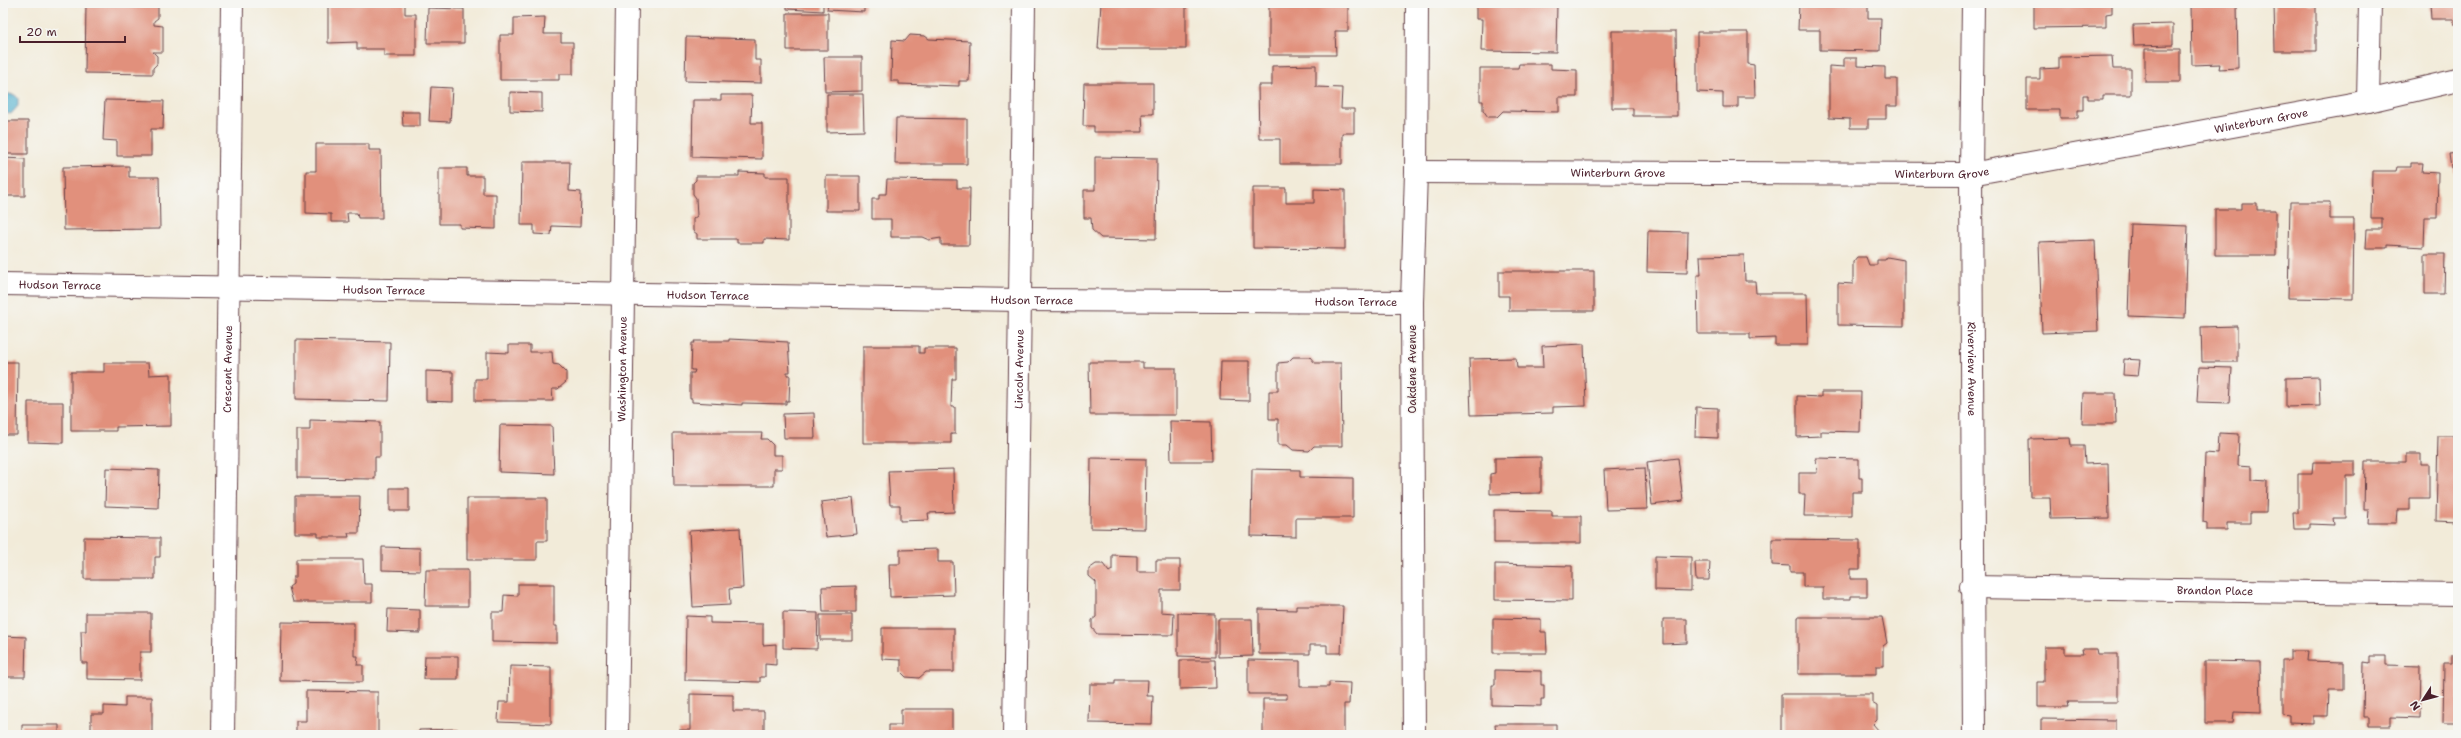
<svg xmlns="http://www.w3.org/2000/svg" width="2461" height="738" viewBox="0 0 2461 738" font-family="'Shantell Sans',sans-serif">
  <style>
    .water { fill: #4fafce; stroke: #4c677c }
    .building { fill: #e1907c }
    .lines { fill: none; stroke-linecap: round; stroke-linejoin: round }
    .minor-casing { stroke: #633e45; stroke-width: 24 }
    .minor { stroke: #fff; stroke-width: 22 }
    .labels { text-anchor: middle; dominant-baseline: central; stroke-width: 3; stroke-linejoin: round; paint-order: stroke }
    .street-label { font-size: 11px; fill: #4a1f2b; stroke: #f6f6f2 }
  </style>
  <rect width="100%" height="100%" fill="#f6f6f2"/>
  <filter id="ink" filterUnits="userSpaceOnUse"><feTurbulence type="fractalNoise" baseFrequency=".025" numOctaves="2"/><feDisplacementMap in="SourceGraphic" scale="8" xChannelSelector="R" yChannelSelector="G"/><feConvolveMatrix kernelMatrix="1 2 1 2 8 2 1 2 1" color-interpolation-filters="sRGB"/></filter>
  <filter id="wash" filterUnits="userSpaceOnUse"><feTurbulence type="fractalNoise" baseFrequency=".012" numOctaves="4" result="noise"/><feDisplacementMap in="SourceGraphic" scale="16" xChannelSelector="R" yChannelSelector="G"/><feGaussianBlur stdDeviation="0.9" result="paint"/><feColorMatrix in="noise" values="0 0 0 0 0 0 0 0 0 0 0 0 0 0 0 0 0 1.4 0 .05"/><feComposite in="paint" operator="in"/></filter>
  <g filter="url(#wash)">
    <rect width="100%" height="100%" fill="#f2ebd9"/>
    <path class="water" d="M3,93l12,2 3,3v8l-7,8 -8,-2z"/>
    <g id="blocks">
      <path class="building" d="M86,3l72,2v13l-4,3v4l9,1v26h-10l4,4v8l-4,4v6l-68,-1z
        M328,3h77v11h11v42h-32v-7h-27v-7l-29,1z
        M787,3h36v8l-36,-2z
        M828,3h36v9l-37,-2z
        M1101,3h85v46h-88z
        M1269,3h79v28h-13l1,24h-67z
        M1476,3h81l-1,49 -75,-1 1,-32h-6z
        M1799,3h69v15h13l-1,33 -60,-1v-20h-22z
        M2034,3h78v10l-6,1v13l-72,1z
        M2191,3h46l1,65 -19,1 1,-5 -28,1z
        M2274,3h42v48h-41z
        M2430,3h28v21h-4v-5h-23z
        M428,8l36,1v34h-37z
        M787,13h41v37h-41z
        M545,17l-1,17h17v8h12v32h-14v6h-59v-45h14v-17z
        M2173,24v21l-39,1 -1,-21z
        M1612,31h64l1,85h-44v-8h-21z
        M1697,32h51v32l6,1 1,32h-17v10h-15v-14l-26,-1z
        M910,35l15,1 4,3 41,2 -1,40h-10v5l-60,-2v-3h-8l1,-41 13,1z
        M686,37l69,2v21h6v23l-76,-2z
        M2145,49h35v33h-35z
        M2112,56l1,13h18v26h-28v4h-15v-4h-5v15h-5v8h-18v-8h-33v-31h13v-10l19,-1v-11z
        M824,57h38v34l-37,1z
        M1844,58h13v8l28,1v12h12v27h-11v13h-18v9h-18v-9l-21,-1v-52l15,1z
        M1519,64h32v5l26,1v27h-18v15l-56,-1 -6,6h-9l-5,-7v-9h-3v-33h38z
        M1316,65v22l26,1 -1,21h13v24h-12v31h-62v-25h-21l-1,-54h14v-19z
        M1084,83h69v31h-11l1,18h-49v-6h-11z
        M431,87l21,1 -2,34 -21,-1z
        M510,92l32,1v19l-32,-1z
        M827,94h36l1,37 -37,1z
        M721,95h31l-1,28h11v36l-70,-2 1,-57h28z
        M105,100l59,1 -1,28h-12v27h-34v-15l-14,-1z
        M402,112h18v14h-17z
        M896,118l71,1v45h-72z
        M3,121h25v33h-25z
        M316,144h53v6h12l1,68h-24l-1,-5h-10l1,9h-17v-8l-25,-1v-42h10z
        M2458,153v38h-1l-2,-23h-4l-2,-14z
        M1095,157l62,1 -1,81 -55,-1 -9,-8 -1,-12h-7v-28h11z
        M3,158l22,1v37h-22z
        M522,162h48l-1,29 12,1 -1,35 -28,-1 -1,9 -17,-1v-9h-13z
        M2411,163h12l-1,9 16,1 -1,44h-12l-1,30 -37,-2v3h-21l1,-19h15v-11h-11l1,-47h25l1,-4h13z
        M129,166v11h30l1,52 -96,1 -1,-63z
        M439,168h28v8h16v18h13v35l-36,-1v-4h-21z
        M739,172l26,1v4h24v63l-25,-1v4h-27v-4h-40v-5l-4,-3v-12l4,-3 -1,-18 -3,-4v-11l3,-3v-4h43z
        M826,176h34v35h-34z
        M887,179l70,1v8h13l-1,57h-28v-7l-12,2 -7,-3h-31v-18h-19v-20h7v-5h7z
        M1253,188h33v15h28v-14l31,1v59l-92,-1z
        M2290,202h40v17h24l-1,80 -65,-1z
        M2241,203h16v7h19v45h-61v-46h26z
        M2131,224l57,2 -3,92 -57,-2z
        M1648,231l40,1 -1,41 -40,-1z
        M2095,240l3,91 -56,2 -3,-91z
        M2425,254h20l-1,40h-19z
        M1744,255l1,26h10l1,12h51l1,52h-33v-7l-25,1v-5h-52l-1,-59h4l-1,-19z
        M1857,257h9l3,8h8v-5h8l2,-3 17,3v66l-66,-1v-42l15,1v-22z
        M1499,271h95v40h-85v-15h-10z
        M2237,326v36h-35l-1,-35z
        M729,339l59,3 2,30h-3v3h3l-1,26h-3v3l-44,-1v2l-50,-3v-3h-2v-26h4l1,-3h-4l1,-27h3l-1,-2h35z
        M296,340l94,2 -1,59 -93,-2z
        M1584,344l2,62 -33,1v6l-82,2 -2,-56 47,-1 1,10h26l-1,-22z
        M509,345h21v7h22l1,12 6,1 7,7v10l-8,7h-6l1,12h-78v-22h12v-27l22,1z
        M863,346h56v7h5v-5h32v31h-4l-1,28h4v27h-4v9h-88z
        M1293,357h17l5,6h26l1,83h-28l-5,5 -16,-1 -6,-5h-9v-26h-9v-28h9v-28l10,-1z
        M2124,359l16,1 -2,16 -15,-1z
        M1221,361h28v40l-29,-1z
        M3,362h15l-1,73h-14z
        M1089,362h54v6h33v47h-86z
        M104,363h44l1,12 22,-1v52l-55,1v4h-45v-59h33z
        M2199,367l33,1 -2,35 -33,-1z
        M426,371l27,1v30l-27,-1z
        M2319,377l1,29 -34,1v-29z
        M1821,392h40l-1,40 -39,-1v5l-24,1v-41l24,1z
        M2083,393h32l1,31h-34z
        M28,402h35v41l-35,-1z
        M1696,407l22,1v30l-23,-1z
        M814,413l1,25h-31l-1,-24z
        M310,420l70,2v35h-5v22l-78,-1v-48h13z
        M1170,421l41,1 1,39h-41z
        M500,425l52,1 2,48 -55,-2z
        M673,433h89l-1,6h6l6,6v10h9v14h-8v17h-100z
        M2219,433l20,1 -1,32 13,1v13l16,1 -1,32h-16v10h-23v7h-20v-7l-4,-1 2,-69 13,1z
        M2438,436h20v86l-22,-1z
        M2070,438l1,8h13l1,18 23,-1 1,55 -58,1 -1,-22h-20l-1,-58z
        M2406,454h15v10h8v34h-19v12h-13l-1,13h-28l1,-13h-5l1,-48h41z
        M1541,457v36l-51,1v-20l5,-1v-15z
        M1091,458l55,1 -1,70 -55,-1z
        M1678,458l5,43 -31,4 -5,-43z
        M1816,458l43,1v19h3v14h-10v24h-48l1,-22h-6v-21h18z
        M2313,462h42v13h-9v43h-13l1,7 -25,-1v5h-15l-1,-16h5v-39h14z
        M106,468l53,2 -1,38 -53,-2z
        M1645,468l2,41 -41,1 -2,-40z
        M953,469l1,43 -26,1 1,7 -29,1v-16h-10l-2,-34z
        M1252,469l48,1v7l53,1v40h-57v19l-45,-1z
        M390,488h19v23h-19z
        M295,496h65l-1,37h-11l1,4h-31v-4h-23z
        M467,498h80v43h-10v19h-70z
        M853,498l4,36 -31,3 -5,-35z
        M1494,510l58,1v5h29v27h-87z
        M740,528l3,60 -14,1 1,16 -37,2 -4,-76z
        M84,537l76,1v19h-5v22h-71z
        M1772,539l88,1v29h-10v10h17v17h-16v3h-28v-12h-20v-15h-13v-6l-18,-1z
        M382,547l38,1v23l-38,-1z
        M938,549v13h15l1,33 -64,2 -1,-33h11v-14z
        M1112,555l25,1v16h19v-12h24v30h-19v22l13,1 -1,22 -76,-1 -5,-6v-8l4,-3v-35l-7,-6v-7l7,-5h7l6,8 3,-2z
        M1655,556l36,1v34l-36,-1z
        M296,559h67l1,25h8v18h-79l-4,-15 4,-3v-7h3z
        M1695,562h15l-1,18h-13z
        M1495,564l77,2v35l-77,-1z
        M426,570h42v36h-43z
        M518,584h36v42h3v17l-65,-1v-30h11l1,-17 14,1z
        M856,586v26h-33l-1,-25z
        M1296,606h47l-2,47h-14v-8h-17v9h-51v-45l37,1z
        M388,609l32,1v23l-33,-1z
        M783,612l35,1 -1,36 -34,-1z
        M86,613h65v39h-11v28l-53,-1v-16h-5l-1,-32h5z
        M1178,613l37,1v43l-37,-1z
        M820,615h32v25h-32z
        M686,616l24,1v6l53,1v21l13,-1v21l-11,-1v13h-5v5l-75,-2z
        M1798,617h84l5,26 -4,3v20h-7v8h-78z
        M1493,618l48,1v13h5l1,21h-54z
        M1218,619h34l1,37 -35,1z
        M1663,619h24v24l-24,1z
        M281,622l73,1v33h4l-1,9h6v17l-83,-1z
        M882,628h72v44h-28l-7,6 -13,-1 -5,-5v-12l-19,-1z
        M3,636l23,1 -1,40h-22z
        M2044,647h21v7h18l-1,-5h15l1,5h20v48h-51l1,5h-30v-25h6z
        M2290,651h18l-1,10 37,1v28h-15l-1,26h-15v8l-24,-1v-8l-7,-1v-54h8z
        M2452,655h6v69h-15l1,-60h8z
        M425,656h33v23h-34z
        M2370,656h16v9l35,1 -1,52 -29,-1v9h-23v-9h-5l1,-55 6,1z
        M1180,660h35l1,28 -36,1z
        M1248,660l52,1v26h29v-5l21,1 -1,21h-5v30h-81v-35h24v-5h-39z
        M2205,661l55,1 1,51 -27,-1 -1,11h-28z
        M510,666l41,1v57l-53,-2 1,-20h10z
        M1495,670l46,1v14h3v14h-3v7l-49,-1v-20h3z
        M1115,680h33l-1,16h6l-1,28 -63,-1 1,-39h25z
        M306,691l72,1v43h-82v-14h10z
        M690,694l43,1v16h31v24h-85v-5h11z
        M1781,694h91v9l5,3v14l-4,4 6,7v4h-98z
        M125,697h27v38h-61v-21h13v-8l21,1z
        M901,709h51v26h-63v-10h12z
        M2041,719l75,1v15h-75z
        M1495,724h61v11h-60z
        M22,725h37v10h-37z
        M458,729v6h-39v-5z"/>
    </g>
  </g>
  <g filter="url(#ink)">
    <use href="#blocks" fill-opacity="0" stroke="#633e45" stroke-width="1"/>
    <g class="lines">
      <g class="minor-casing">
        <g id="minor">
          <path id="s1" d="M1973,3l-2,171 3,561"/>
          <path d="M2368,101l2,-98"/>
          <path id="s2" d="M1416,172l555,2 397,-73 90,-21"/>
          <path id="s3" d="M3,284l1017,16 392,2"/>
          <path id="s4" d="M1971,587l487,7"/>
          <path id="s5" d="M223,735l9,-732"/>
          <path id="s6" d="M617,735l10,-732"/>
          <path id="s7" d="M1014,735l10,-732"/>
          <path d="M1414,735l-2,-433 4,-130 1,-169"/>
        </g>
      </g>
      <use href="#minor" class="minor"/>
    </g>
  </g>
  <g class="labels">
    <g class="street-label">
      <text stroke="none"><textPath href="#s2" startOffset="850">Winterburn Grove</textPath></text>
      <text stroke="none"><textPath href="#s2" startOffset="526">Winterburn Grove</textPath></text>
      <text stroke="none"><textPath href="#s2" startOffset="202">Winterburn Grove</textPath></text>
      <text stroke="none"><textPath href="#s3" startOffset="57">Hudson Terrace</textPath></text>
      <text stroke="none"><textPath href="#s3" startOffset="381">Hudson Terrace</textPath></text>
      <text stroke="none"><textPath href="#s3" startOffset="705">Hudson Terrace</textPath></text>
      <text stroke="none"><textPath href="#s3" startOffset="1029">Hudson Terrace</textPath></text>
      <text stroke="none"><textPath href="#s3" startOffset="1353">Hudson Terrace</textPath></text>
      <text stroke="none"><textPath href="#s5" startOffset="366">Crescent Avenue</textPath></text>
      <text stroke="none"><textPath href="#s6" startOffset="366">Washington Avenue</textPath></text>
      <text stroke="none"><textPath href="#s7" startOffset="366">Lincoln Avenue</textPath></text>
      <text transform="translate(1412 369) rotate(-90)">Oakdene Avenue</text>
      <text stroke="none"><textPath href="#s1" startOffset="366">Riverview Avenue</textPath></text>
      <text stroke="none"><textPath href="#s4" startOffset="244">Brandon Place</textPath></text>
    </g>
  </g>
  <rect width="2461" height="738" fill="none" stroke="#f6f6f2" stroke-width="16"/>
  <g transform="translate(2423 700) rotate(234)" stroke="#f6f6f2" stroke-width="3" paint-order="stroke">
  <path d="M0-3L7 15L0 10L-7 15Z" fill="#4a1f2b"/>
  <text y="-6" font-size="11" font-weight="bold" text-anchor="middle" fill="#4a1f2b">N</text>
  </g>
  <path d="M20 36v6h105v-6" fill="none" stroke="#4a1f2b" stroke-width="2"/>
  <text x="26" y="36" font-size="12" fill="#4a1f2b" stroke="#f6f6f2" stroke-width="3" paint-order="stroke">20 m</text>
</svg>
